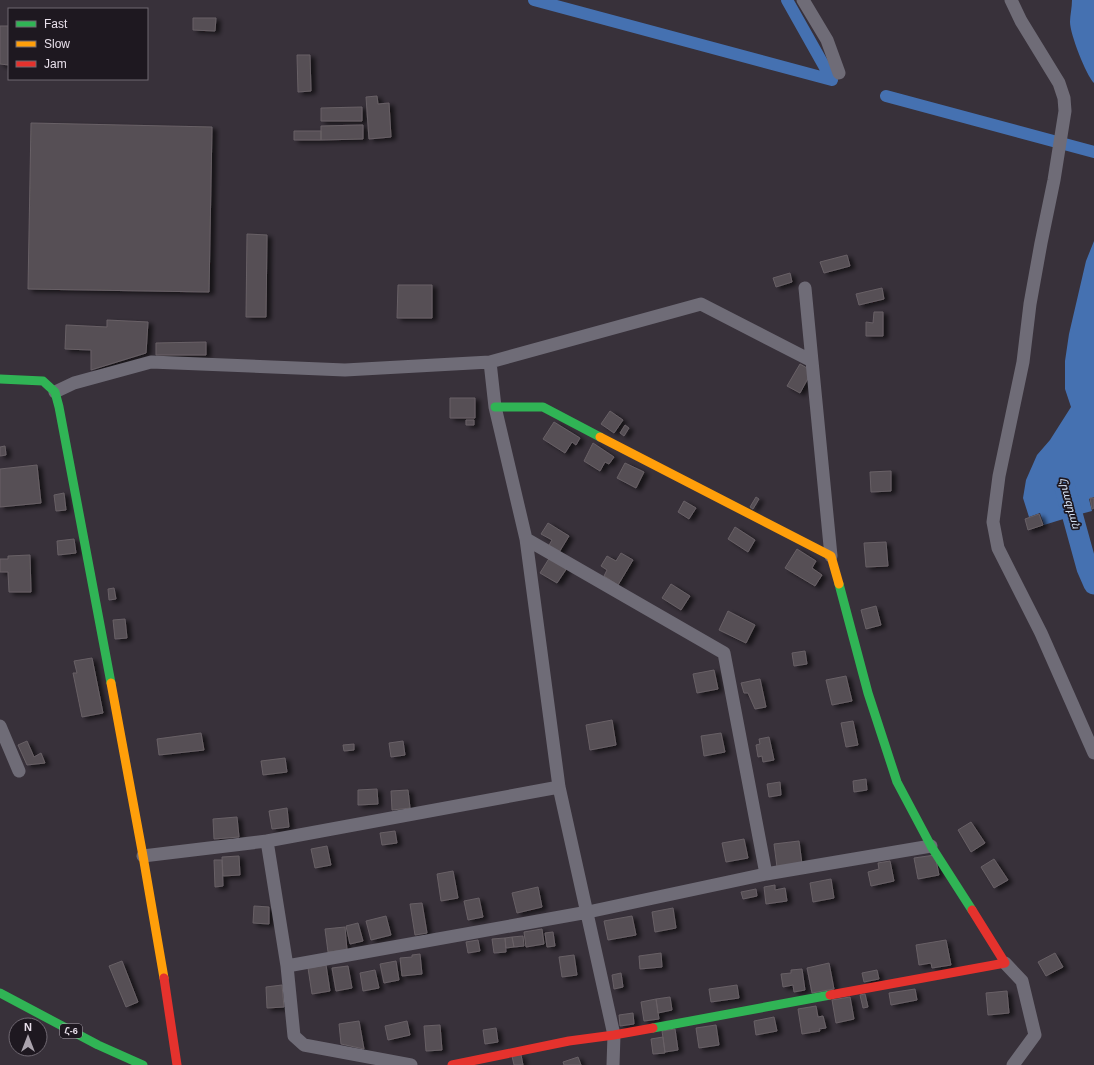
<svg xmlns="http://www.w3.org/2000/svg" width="1094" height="1065" viewBox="0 0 1094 1065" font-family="Arial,'Noto Sans Armenian',sans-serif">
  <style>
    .water { fill: #4571b1 }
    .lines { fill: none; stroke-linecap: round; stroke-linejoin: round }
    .canal { stroke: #4571b1; stroke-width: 12 }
    .river { stroke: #4571b1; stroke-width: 21 }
    .building { fill: #564f54; stroke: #686066; filter: url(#shadow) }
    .street { stroke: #6f6c77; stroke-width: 13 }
    .fast { stroke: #30b455; stroke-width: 9 }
    .slow { stroke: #ff9f0a; stroke-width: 9 }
    .jam { stroke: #e5322d; stroke-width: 9 }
    .labels { text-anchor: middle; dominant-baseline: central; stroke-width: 3.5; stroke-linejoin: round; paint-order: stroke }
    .shield { fill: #1e1820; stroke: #aca4ae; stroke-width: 1 }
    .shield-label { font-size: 9px; font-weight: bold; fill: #e9e0eb }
    .water-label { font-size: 11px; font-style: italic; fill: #d3e0f3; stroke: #1e1820 }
  </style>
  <defs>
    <filter id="shadow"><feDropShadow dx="4.5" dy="2.5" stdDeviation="2" flood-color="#0009"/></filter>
  </defs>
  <rect width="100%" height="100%" fill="#38313a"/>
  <path class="water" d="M1072,0h22v83c-8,-8 -24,-49 -24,-61 0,-7 2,-14 2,-22z
    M1094,241v256l-5,2 3,12 -19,5 -29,9 -4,-12 -11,4 -6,-19 3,-18 11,-25 13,-15 21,-33 -6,-18v-28l4,-27 17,-73z"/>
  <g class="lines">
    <path class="canal" d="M534,0l298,80
      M787,0l45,80
      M886,96l208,56"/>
    <path class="river" d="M1065,488l22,80 7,16"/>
  </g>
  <path class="building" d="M193,18h23l-1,13 -22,-1z
    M0,26h9v39l-9,-1z
    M297,55h13l1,36 -13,1z
    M377,96l1,8 11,-1 2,34 -22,2 -3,-42z
    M362,107v14h-41v-13z
    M31,123l181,4 -3,165 -181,-3z
    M363,125v14l-42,1v-14z
    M294,131h27v9h-27z
    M247,234l20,1 -1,82h-20z
    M847,255l3,11 -26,7 -4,-11z
    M790,273l2,9 -16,5 -3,-9z
    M398,285h34v33h-35z
    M882,288l2,11 -25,6 -3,-11z
    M874,312h9v24h-17v-14l7,1z
    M107,320l41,2 -2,31 -55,17v-20l-26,-1 1,-24 41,2z
    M206,342v13h-50v-12z
    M800,364l12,7 -12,22 -13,-7z
    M450,398h25v20h-25z
    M610,411l13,9 -9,13 -13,-9z
    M466,420h8v5h-8z
    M554,422l26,16 -4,7 -4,-3 -7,11 -22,-14z
    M625,425l4,3 -5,8 -4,-3z
    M593,443l21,14 -5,7 -4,-2 -5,9 -16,-10z
    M5,446l1,9 -6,1v-9z
    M625,463l19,9 -8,16 -19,-10z
    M37,465l4,38 -41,4v-38z
    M891,471v20l-20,1 -1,-20z
    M64,493l2,17 -10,1 -2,-16z
    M756,497l3,2 -6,10 -3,-2z
    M1090,498h4v10l-2,1z
    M684,501l12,7 -7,11 -11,-7z
    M1039,514l4,11 -15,5 -3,-11z
    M548,523l21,13 -11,18 -10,-7 4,-7 -11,-6z
    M735,527l20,13 -7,12 -20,-13z
    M74,539l2,14 -18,2 -1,-14z
    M886,542l2,24 -22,1 -2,-24z
    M797,549l19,12 -4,7 10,7 -7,11 -30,-18z
    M621,553l12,7 -15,25 -14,-9 3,-6 -6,-4 6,-10 9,5z
    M30,555l1,37h-22l-1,-20h-8v-13h8v-3z
    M550,557l17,11 -10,15 -17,-10z
    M671,584l19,12 -9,14 -19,-12z
    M114,588l2,11 -7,1 -1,-11z
    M876,606l5,19 -15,4 -5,-19z
    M728,611l27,14 -9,18 -27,-13z
    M125,619l2,19 -12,1 -2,-19z
    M805,651l2,13 -13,2 -2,-13z
    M92,658l11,55 -21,4 -9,-44h4l-3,-12z
    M714,670l4,19 -21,4 -4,-19z
    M846,676l6,25 -20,4 -6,-25z
    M760,679l6,28 -11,2 -7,-16h-4l-3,-10z
    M612,720l4,25 -26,5 -4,-25z
    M853,721l5,24 -12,2 -5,-24z
    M201,733l3,17 -45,5 -2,-16z
    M721,733l4,19 -21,4 -3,-20z
    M769,737l5,23 -11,2 -1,-6 -4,1 -2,-12 4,-1 -1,-5z
    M27,741l7,16 7,-4 4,10 -18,2 -9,-20z
    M403,741l2,14 -14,2 -2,-14z
    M354,744v6l-10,1 -1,-6z
    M285,758l2,14 -24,3 -2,-14z
    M866,779l1,11 -13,2 -1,-11z
    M780,782l1,13 -12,2 -2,-13z
    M377,789l1,15 -20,1v-15z
    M408,790l2,18 -18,2 -1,-19z
    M287,808l2,19 -17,2 -3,-18z
    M237,817l2,20 -25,2 -1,-20z
    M971,822l14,21 -14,9 -13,-22z
    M395,831l2,12 -15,2 -2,-12z
    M744,839l4,19 -22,4 -4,-19z
    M799,841l3,23 -25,3 -3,-23z
    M327,846l4,19 -16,3 -4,-19z
    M935,855l4,20 -21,4 -4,-21z
    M239,856l1,19 -17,1 -1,-19z
    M994,859l14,21 -14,8 -13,-21z
    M214,860h8l1,26 -8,1z
    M890,861l4,20 -23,5 -3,-14 11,-3 -1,-6z
    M453,871l5,27 -17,3 -4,-27z
    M831,879l3,19 -21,4 -3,-19z
    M775,885v5l10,-2 2,13 -21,3 -2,-17z
    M538,887l4,20 -25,6 -5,-20z
    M756,889l1,7 -14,3 -2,-7z
    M479,898l4,19 -15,3 -4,-19z
    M422,903l5,30 -12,2 -5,-31z
    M254,906l15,1v17l-16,-1z
    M673,908l3,20 -21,4 -3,-20z
    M386,916l5,19 -20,5 -5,-19z
    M632,916l4,19 -28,5 -4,-19z
    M358,923l5,18 -13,3 -4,-18z
    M345,927l2,23 -19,2 -3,-23z
    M542,929l2,15 -18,3 -2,-15z
    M553,932l2,14 -8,1 -2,-14z
    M523,936l1,10 -10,1 -2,-10z
    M512,937l2,10 -8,1 -1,-10z
    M505,938l1,14 -12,1 -2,-14z
    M478,940l2,11 -12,2 -2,-11z
    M946,940l5,25 -19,3 -1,-5 -12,2 -3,-20z
    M661,953l1,14 -22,2 -1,-13z
    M1055,953l8,14 -17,9 -8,-14z
    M420,954l2,20 -20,2 -2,-18 12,-1v-2z
    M574,955l3,20 -15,2 -3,-20z
    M122,961l16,41 -12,5 -17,-41z
    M396,961l3,19 -15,3 -4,-19z
    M829,963l5,26 -22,4 -5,-25z
    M326,965l4,26 -18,3 -4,-26z
    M348,966l4,22 -16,3 -4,-23z
    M802,969l3,21 -11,2 -1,-7 -10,2 -2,-13 10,-1v-3z
    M375,970l4,18 -16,3 -3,-18z
    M877,970l2,9 -15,3 -2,-9z
    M621,973l2,14 -9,2 -2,-14z
    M282,985l2,22 -17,1 -1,-21z
    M737,985l2,13 -28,4 -2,-13z
    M915,989l2,11 -26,5 -2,-12z
    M1007,991l2,22 -21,2 -2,-22z
    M865,994l3,13 -5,1 -3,-13z
    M670,997l2,13 -14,3 -2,-14z
    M850,997l4,22 -18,4 -4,-23z
    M656,999l3,20 -15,2 -3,-19z
    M816,1006l2,11 5,-1 3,12 -7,1 1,2 -18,3 -4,-25z
    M633,1013l1,11 -14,2 -1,-11z
    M774,1017l3,14 -21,4 -2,-14z
    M359,1021l5,28 -23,-5 -2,-20z
    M407,1021l3,14 -22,5 -3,-14z
    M440,1025l2,25 -16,1 -2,-25z
    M716,1025l3,20 -20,3 -3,-20z
    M496,1028l2,14 -13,2 -2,-14z
    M675,1029l3,21 -13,2 -3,-21z
    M663,1037l2,16 -12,1 -2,-15z
    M521,1055l2,10h-9l-2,-9z
    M578,1057l3,8h-17l-1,-3z"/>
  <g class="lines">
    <path class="street" d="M803,0l24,40 12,33
      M1011,0l10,21 38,62 5,15 1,13 -11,69 -13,63 -11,61 -7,58 -24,114 -6,46 5,26 43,85 53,120
      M805,288l7,73
      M490,362l211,-58 111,57 19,195
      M55,392l19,-9 77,-21 194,8 145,-8 5,45 31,132 33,248 55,248 -1,30
      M526,539l198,114 42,221
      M0,726l19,45
      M267,841l292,-54
      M143,856l124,-15 20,125 301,-54 178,-38 165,-28
      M1005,963l17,18 13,54 -22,30
      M287,966l7,70 10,9 107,20"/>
    <path class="fast" d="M0,379l43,2 12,11 4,15 52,276
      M495,407h48l57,30
      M839,584l29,109 29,89 34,64 41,64
      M0,993l98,52 45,20
      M653,1028l177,-33"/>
    <path class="slow" d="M600,437l231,119 8,28
      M111,683l32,173 21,122"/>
    <path class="jam" d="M164,978l13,87
      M830,995l175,-32 -33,-53
      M452,1065l117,-24 45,-6 39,-7"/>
  </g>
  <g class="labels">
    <rect class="shield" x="60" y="1024" width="22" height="14" rx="3"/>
    <g class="shield-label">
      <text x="71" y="1031">Հ-6</text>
    </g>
    <g class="water-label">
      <text transform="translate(1070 503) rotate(75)">Հրազդան</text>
    </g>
  </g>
  <rect x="8" y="8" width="140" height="72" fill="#1e1820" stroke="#6f6871"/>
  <rect x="16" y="21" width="20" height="6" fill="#30b455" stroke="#6f6871"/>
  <text x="44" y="28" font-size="12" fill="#e9e0eb">Fast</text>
  <rect x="16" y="41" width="20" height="6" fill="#ff9f0a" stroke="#6f6871"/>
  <text x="44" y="48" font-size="12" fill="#e9e0eb">Slow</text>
  <rect x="16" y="61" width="20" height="6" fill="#e5322d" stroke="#6f6871"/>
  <text x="44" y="68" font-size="12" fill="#e9e0eb">Jam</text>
  <g transform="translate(28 1037)"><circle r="19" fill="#1e1820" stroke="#6f6871"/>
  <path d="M0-3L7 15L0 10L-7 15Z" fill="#aba3ad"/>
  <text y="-6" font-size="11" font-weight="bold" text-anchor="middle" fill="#e9e0eb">N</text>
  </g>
</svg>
